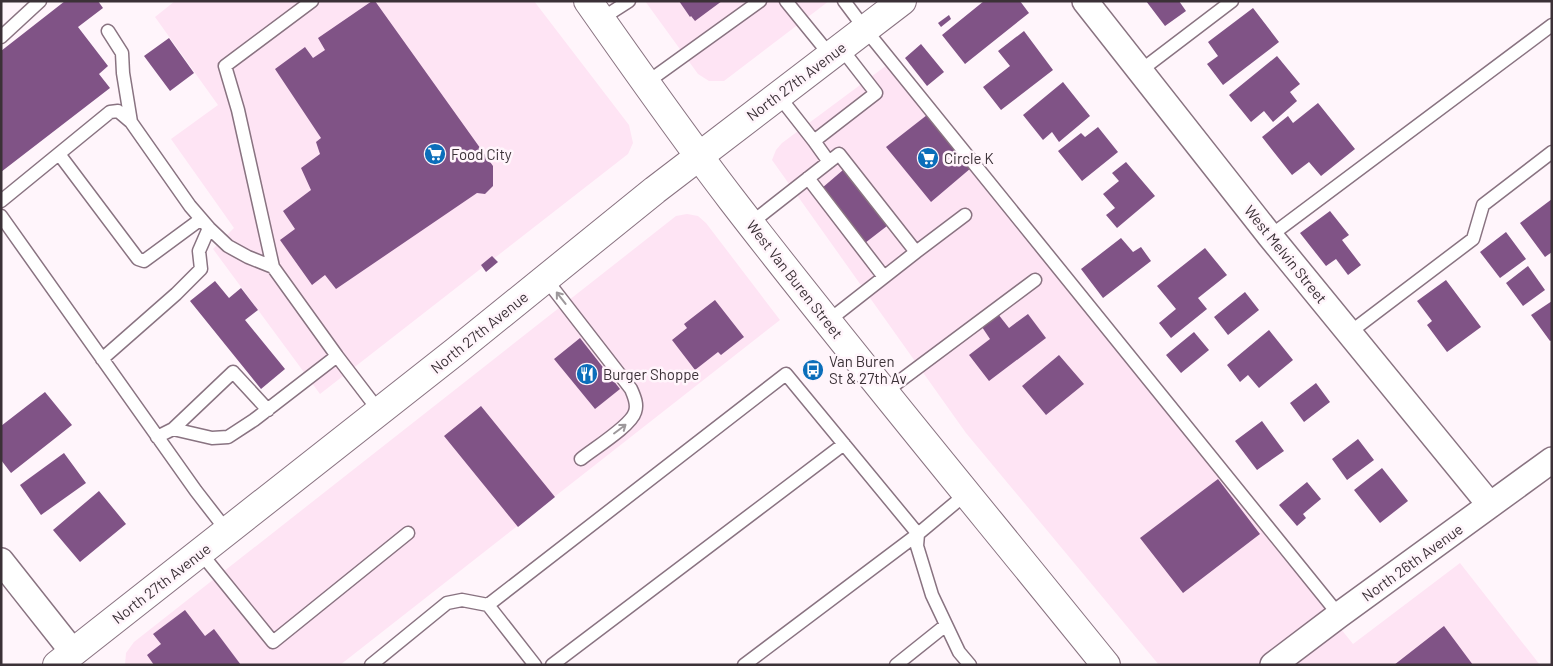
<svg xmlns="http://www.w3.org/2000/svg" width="1553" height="666" viewBox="0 0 1553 666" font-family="Barlow,sans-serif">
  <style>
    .built { fill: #fee4f4 }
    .building { fill: #805386 }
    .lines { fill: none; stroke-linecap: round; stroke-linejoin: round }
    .lane-casing { stroke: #897381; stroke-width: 15 }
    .street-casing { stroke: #897381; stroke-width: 28 }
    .secondary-casing { stroke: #897381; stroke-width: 30 }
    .primary-casing { stroke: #897381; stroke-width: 30 }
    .lane { stroke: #fff; stroke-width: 12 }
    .street { stroke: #fff; stroke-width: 25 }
    .secondary { stroke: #fff; stroke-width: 28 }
    .primary { stroke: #fff; stroke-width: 28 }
    .oneway { stroke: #9d989b }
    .labels { text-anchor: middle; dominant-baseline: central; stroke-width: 5; stroke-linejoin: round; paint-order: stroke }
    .street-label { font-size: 15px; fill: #3b3137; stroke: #fff5fb }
    .poi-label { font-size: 15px; fill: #3b3137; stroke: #fff5fb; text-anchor: start }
  </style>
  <rect width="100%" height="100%" fill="#fff5fb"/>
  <path class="built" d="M175,1h359l95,124 4,18 -5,11 -308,240 -107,-145 21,-21 -63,-89 47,-34 -63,-88z
    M645,1h184l-105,80h-15l-11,-7z
    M887,65l466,579 107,-81 80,102h-381l-193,-232 -194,-273 4,-10 6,-7z
    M687,214l11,2 8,7 74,97 -440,345h-215l1,-12 8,-11 542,-426z"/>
  <path class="building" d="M65,1h33l5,7 -25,19 30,39 -9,8 11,14 -109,84v-121z
    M372,1h3l118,165v20l-8,8 -8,-1 -141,96 -11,-14 -13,10 -32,-45 15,-11 -12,-18 28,-21 -10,-22 19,-14 -4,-12 5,-4 -46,-69 30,-22 8,11 12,-8 -7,-12z
    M679,1h43l-27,20 -4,-5 -1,1z
    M984,1h36l9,12 -64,51 -23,-29z
    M1146,1h33l7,10 -21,15z
    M1253,8l26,34 -56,43 -16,-21 11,-8 -10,-14z
    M949,15l2,4 -10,8 -3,-4z
    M1024,31l29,39 -52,40 -18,-23 27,-21 -12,-15z
    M169,38l25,35 -24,18 -26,-35z
    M921,44l23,28 -17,14 -22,-28z
    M1277,56l23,28 -10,8 7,9 -24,21 -9,-11 -13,11 -22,-27z
    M1063,82l27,34 -31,26 -7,-10 -9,8 -20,-25z
    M1318,103l37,46 -34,27 -12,-14 -17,13 -30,-38 26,-21 5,7z
    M927,115l44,53 -40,34 -45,-55z
    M1098,127l20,25 -36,29 -24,-30 23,-18 4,4z
    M1126,162l29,34 -38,32 -11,-13 9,-7 -12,-14 16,-13 -7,-8z
    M843,170l44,56 -22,17 -43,-55z
    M1552,199v53l-7,5 -25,-34z
    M1330,211l19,24 -7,5 19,25 -13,10 -12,-16 -10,7 -26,-33z
    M1506,232l20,27 -26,19 -20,-26z
    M1121,238l12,14 8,-5 10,14 -48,37 -22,-29z
    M1205,248l22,27 -29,23 9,11 -36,29 -12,-15 17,-14 -19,-23z
    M492,256l6,6 -12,10 -5,-7z
    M1528,266l17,24 -22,16 -17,-23z
    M1446,280l35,47 -34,25 -20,-27 5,-4 -15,-20z
    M215,281l14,17 12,-10 17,22 -13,10 40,49 -24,20 -71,-88z
    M1245,292l14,18 -31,25 -14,-18z
    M715,300l29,37 -23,18 -3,-3 -23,18 -23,-30 15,-12 -3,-4z
    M1552,301v39l-2,1 -19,-26z
    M998,314l11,14 19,-14 18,24 -57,43 -20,-26 21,-16 -8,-12z
    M1269,330l24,30 -34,28 -11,-13 -8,7 -13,-17z
    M1194,332l15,18 -28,23 -15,-18z
    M580,338l40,51 -25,20 -41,-50z
    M1059,355l25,29 -38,31 -24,-29z
    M811,360l7,9 -4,8 -9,-12z
    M1316,383l14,19 -26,20 -14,-19z
    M45,392l27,33 -61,48 -10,-13v-34z
    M481,406l74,91 -37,30 -74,-91z
    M1262,421l22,30 -27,19 -22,-29z
    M1358,439l16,21 -27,20 -15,-21z
    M64,453l22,30 -45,32 -21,-30z
    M1382,468l26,33 -28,22 -26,-33z
    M1218,479l42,55 -77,59 -43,-55z
    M1307,482l14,17 -18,15 3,4 -9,8 -18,-21z
    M99,491l27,33 -46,38 -27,-32z
    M185,610l20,26 9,-7 27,36h-87l-7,-10 14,-11 -8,-10z
    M1444,626l29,39h-79z"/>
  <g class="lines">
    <g class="lane-casing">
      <path id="lane" d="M312,1l-87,65 13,44 35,157 64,89 42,55
        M786,1l44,54
        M844,1l21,28 474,586
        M601,19l28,-18
        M108,31l14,22 1,20 8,49
        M1,37l39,-36
        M1140,71l92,-70
        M646,83l114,-82
        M778,95l36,46 62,-48 -35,-45
        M814,141l15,21
        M59,154l79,105 6,2 57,-42
        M808,178l76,99
        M1,201l109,-89 8,-1 13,11 59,84 19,22 19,18 20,11 25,10
        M1,216l195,275 31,40
        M751,223l88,-69 77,98 -88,69
        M1270,236l282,-211
        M916,252l49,-37
        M545,278l86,111c3,7 7,15 4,23 -4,14 -42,37 -54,47
        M1349,333l124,-94 10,-34 69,-53
        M102,359l74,-65 25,-25 -2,-18 10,-23
        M885,392l150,-112
        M173,429l60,-57 35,38
        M157,437l16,-8 39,9 16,-1 26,-17 83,-64
        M200,552l73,90 135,-109
        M371,665l76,-62 15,-3 26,5
        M535,665l-47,-60 298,-231 132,160 -1,12 15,49 27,57 11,13
        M552,665l292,-221
        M744,665l174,-131 49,-41
        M896,665l50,-40"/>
    </g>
    <g class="street-casing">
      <path id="street" d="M1085,1l185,235 220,269
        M1,561l72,91
        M1273,665l66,-50 213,-155"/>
    </g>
    <g class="secondary-casing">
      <path id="secondary" d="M57,665l399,-314 199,-161 247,-189"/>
    </g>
    <g class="primary-casing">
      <path id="primary" d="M588,1c47,67 94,134 144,199 121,157 249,310 374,465"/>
    </g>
    <use href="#lane" class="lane"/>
    <use href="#street" class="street"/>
    <use href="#secondary" class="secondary"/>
    <use href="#primary" class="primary"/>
  </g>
  <defs><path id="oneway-shaft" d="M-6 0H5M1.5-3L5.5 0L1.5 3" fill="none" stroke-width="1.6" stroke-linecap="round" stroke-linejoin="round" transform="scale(1.25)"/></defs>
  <g class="oneway">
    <use href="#oneway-shaft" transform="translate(561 298) rotate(-128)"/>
    <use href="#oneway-shaft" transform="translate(620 429) rotate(-37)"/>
  </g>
  <defs>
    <g id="supermarket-disc" transform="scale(1.125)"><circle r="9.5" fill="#0b6eba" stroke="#fff5fb"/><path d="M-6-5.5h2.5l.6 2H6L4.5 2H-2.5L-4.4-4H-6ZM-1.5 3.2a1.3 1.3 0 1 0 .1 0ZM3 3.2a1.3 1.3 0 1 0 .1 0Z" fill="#fff"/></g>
    <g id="bus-disc" transform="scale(1.125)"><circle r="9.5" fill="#0b6eba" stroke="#fff5fb"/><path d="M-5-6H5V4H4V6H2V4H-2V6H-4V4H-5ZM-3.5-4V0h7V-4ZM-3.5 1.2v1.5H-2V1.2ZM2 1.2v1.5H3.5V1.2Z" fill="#fff"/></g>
    <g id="restaurant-disc" transform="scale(1.125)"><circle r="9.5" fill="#0b6eba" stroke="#fff5fb"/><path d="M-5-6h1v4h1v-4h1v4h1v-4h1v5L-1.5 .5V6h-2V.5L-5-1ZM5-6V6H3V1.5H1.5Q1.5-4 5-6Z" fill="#fff"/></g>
  </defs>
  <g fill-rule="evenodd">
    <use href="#supermarket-disc" x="435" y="154"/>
    <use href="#supermarket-disc" x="928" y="158"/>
    <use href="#bus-disc" x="813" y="370"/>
    <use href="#restaurant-disc" x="587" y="374"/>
  </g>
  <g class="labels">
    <g class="street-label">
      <text transform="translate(796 81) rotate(-37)">North 27th Avenue</text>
      <text transform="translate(1286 254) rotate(51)">West Melvin Street</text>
      <text transform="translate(795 279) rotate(52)">West Van Buren Street</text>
      <text transform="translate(479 332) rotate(-39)">North 27th Avenue</text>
      <text transform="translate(1412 562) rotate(-36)">North 26th Avenue</text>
      <text transform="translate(161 583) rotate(-38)">North 27th Avenue</text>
    </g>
    <g class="poi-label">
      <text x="451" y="154">Food City</text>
      <text x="944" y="158">Circle K</text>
      <text x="829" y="361">Van Buren<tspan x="829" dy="17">St &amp; 27th Av</tspan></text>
      <text x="603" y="374">Burger Shoppe</text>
    </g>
  </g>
  <rect width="1553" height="666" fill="none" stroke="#3b3137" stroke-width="5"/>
</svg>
